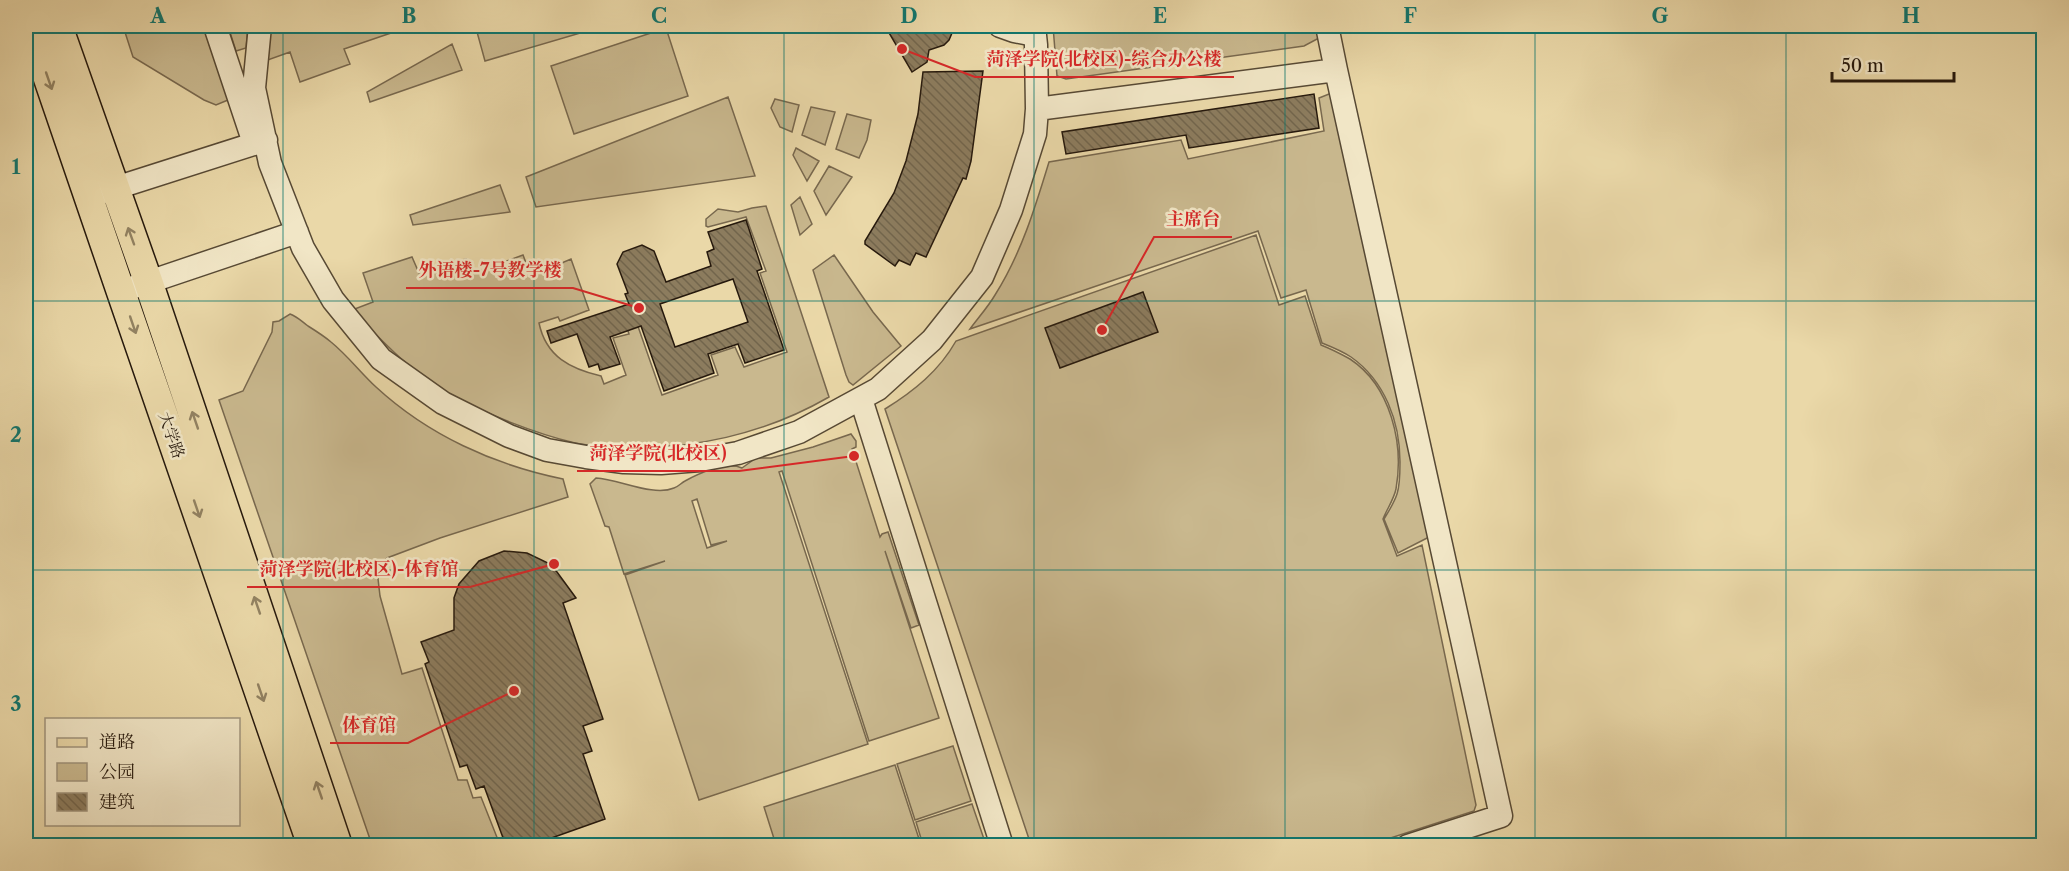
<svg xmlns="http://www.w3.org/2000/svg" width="2069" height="871" viewBox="0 0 2069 871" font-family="'Libre Caslon Text','Noto Serif SC',serif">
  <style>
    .green { fill: #c9b88e; stroke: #78684e; stroke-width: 1.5; fill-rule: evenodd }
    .building { fill: url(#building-back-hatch); stroke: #26190d; stroke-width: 1.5; fill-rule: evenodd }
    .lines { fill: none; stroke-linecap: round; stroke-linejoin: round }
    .minor-casing { stroke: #574934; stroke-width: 25 }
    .major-casing { stroke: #26190d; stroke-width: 31 }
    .minor { stroke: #f1e6c6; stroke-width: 22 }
    .major { stroke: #ead8a8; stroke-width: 28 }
    .oneway { stroke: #928262 }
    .grid { fill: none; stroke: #0f766e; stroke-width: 1.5; stroke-opacity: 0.55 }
    .labels { text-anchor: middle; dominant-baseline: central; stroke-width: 5; stroke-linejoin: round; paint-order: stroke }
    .street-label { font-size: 16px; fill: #26190d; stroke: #f1e6c6 }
    .leader { fill: none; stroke: #d62828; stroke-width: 2 }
    .callout-dot { fill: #d62828; stroke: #f1e6c6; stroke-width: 2 }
    .callout-label { font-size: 18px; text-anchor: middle; font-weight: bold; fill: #d62828; stroke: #f1e6c6; stroke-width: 5; stroke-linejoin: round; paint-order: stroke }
    .neatline { fill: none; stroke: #0f766e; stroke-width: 2 }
    .grid-label { font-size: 20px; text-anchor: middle; font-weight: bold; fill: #0f766e }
  </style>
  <defs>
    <pattern id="building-back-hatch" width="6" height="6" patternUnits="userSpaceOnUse" patternTransform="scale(1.5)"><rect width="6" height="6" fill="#8c7c5e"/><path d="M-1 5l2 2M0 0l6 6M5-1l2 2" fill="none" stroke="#72654c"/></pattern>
  </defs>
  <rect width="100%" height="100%" fill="#ead8a8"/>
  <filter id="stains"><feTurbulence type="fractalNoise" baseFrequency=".00333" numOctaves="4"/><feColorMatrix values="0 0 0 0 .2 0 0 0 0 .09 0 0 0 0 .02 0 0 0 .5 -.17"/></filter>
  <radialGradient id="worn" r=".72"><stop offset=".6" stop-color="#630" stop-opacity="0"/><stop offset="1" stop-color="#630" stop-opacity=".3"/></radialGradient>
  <path class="green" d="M123,26h80l25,74 -12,5 -12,-5 -71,-43z
    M228,26h20l-2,22 -10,3z
    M266,26h122l3,7 -47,16 6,15 -50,18 -10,-30 -25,9z
    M489,26h115l-119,35 -8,-29z
    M1053,26h267l-1,12 -15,8 -238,33 -9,-3z
    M666,28l22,68 -114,38 -23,-68z
    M452,44l10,26 -92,32 -3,-10z
    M1334,92l97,444 -33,17 -14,-34c5,-8 10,-16 13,-25 3,-9 3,-21 3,-32 0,-40 -15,-81 -49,-105 -9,-6 -19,-10 -29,-14l-16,-53 -25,8 -23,-67 -288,98c8,-11 18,-22 25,-34 26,-41 40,-87 54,-133l132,-22 7,19 136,-28 -5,-33z
    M728,97l27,79 -219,31 -10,-30z
    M775,99l24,6 -7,27 -12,-5 -9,-19z
    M811,107l24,5 -10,33 -23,-10z
    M847,114l24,6 -4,20 -8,18 -23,-9z
    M796,148l23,13 -12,20 -14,-26z
    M829,166l23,11 -26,38 -12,-24z
    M500,185l10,27 -97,13 -3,-10z
    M800,197l12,27 -12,11 -9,-30z
    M766,206l63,191c-64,37 -139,54 -213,50 -14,-1 -28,-1 -41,-4 -38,-9 -93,-30 -127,-50 -37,-21 -66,-52 -96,-83l21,-8 -10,-29 49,-16 7,16 47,-14 5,15 52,-19 8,21 40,-17 18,51 -29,11 -2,-4 -19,6c7,34 32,46 62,53l3,8 22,-9 -13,-37 16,-4 -5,-15 10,-4 28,80 56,-20 -7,-20 24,-8 9,20 43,-15 -27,-79 6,-2 -20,-54 -38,10 -2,-1v-7l12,-10 20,3 14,-4z
    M1256,235l23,70 26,-9 16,49c10,4 20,9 29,14 41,27 54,85 46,130 -2,10 -9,20 -13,30l14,37 25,-11 54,260 -2,6 -105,34h-338l-146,-436c29,-18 54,-38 71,-68z
    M834,255l39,57 28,34 -48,39 -4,-3 -3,-7 -33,-105z
    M290,314c8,3 11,7 18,12 8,5 16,10 23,16 16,13 30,31 45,45 52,48 118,78 187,92l5,18 -128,41 -53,20 -10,12 3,26 22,78 20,-6 36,112h9l6,18 8,-1 19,48h-128l-153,-445 24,-9 29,-59 1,-10 6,-1z
    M851,434l5,7v6l-4,2 28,88 2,-3 6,-2 31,93 -8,3 -26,-77 54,167 -70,23 -87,-270 -3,1 89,272 -169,56 -74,-225 40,-14 -41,13 -15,-47 -4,-1 -15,-42 6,-6c23,1 57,19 78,10 4,-1 7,-5 11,-7 15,-8 41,-20 57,-13l14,-10h15l42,-11zM697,499l14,46 16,-4 -20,7 -15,-47z
    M953,746l18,55 -56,19 -18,-56z
    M895,765l26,80h-145l-12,-38z
    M972,804l14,41h-63l-7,-23z"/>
  <path class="building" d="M885,26h70l-6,14 -5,5 -15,5 -2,12 -15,10z
    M983,71l-12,90 -5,18 -3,-1 -37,79 -10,-4 -6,12 -11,-5 -4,6 -30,-22v-3l29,-48 12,-32 12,-47 5,-42z
    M1314,94l5,34 -130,20 -3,-13 -120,19 -4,-22z
    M746,220l16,49 -5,2 27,79 -39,13 -7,-19 -30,10 6,19 -50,18 -23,-65 -31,11 10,27 -20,6 -2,-6 -9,3 -12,-33 -26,9 -4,-12 82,-27 -4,-10 3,-1 -11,-29 6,-12 19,-7 12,6 12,31 45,-16 -4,-14 7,-3 -6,-17zM733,279l15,43 -73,25 -15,-43z
    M1143,292l15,40 -98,36 -15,-40z
    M504,551l23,2 21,10 9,9 19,26 -13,5 40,116 -20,7 9,25 -9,3 22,65 -76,27h-23l-22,-60 -8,3 -9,-24 -7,2 -35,-103 4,-2 -8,-20 33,-12v-32l5,-14 20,-23z"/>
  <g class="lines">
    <g class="minor-casing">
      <path id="minor" d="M215,26l36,108
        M260,26l-6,62 16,75 33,85 30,52 48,59 62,44 66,33 38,14 39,7 38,5 37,1 39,-3 38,-7 61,-21 79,-43 54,-49 50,-63 29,-67 24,-76 2,-25 -1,-64 -2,-19
        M1000,26l14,5 21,4
        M1327,26l9,44
        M1037,109l299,-39 165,746 -93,30
        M100,193l166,-53
        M134,287l163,-55
        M861,399l141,447"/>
    </g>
    <g class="major-casing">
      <path id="major" d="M30,26c92,274 190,545 282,820
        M58,26l90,255 190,565"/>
    </g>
    <use href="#minor" class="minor"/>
    <use href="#major" class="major"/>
  </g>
  <defs><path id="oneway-shaft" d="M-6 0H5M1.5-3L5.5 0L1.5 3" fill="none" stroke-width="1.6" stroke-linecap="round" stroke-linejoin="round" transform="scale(1.5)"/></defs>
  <g class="oneway">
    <use href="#oneway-shaft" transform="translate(49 81) rotate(71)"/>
    <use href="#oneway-shaft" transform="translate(131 236) rotate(-110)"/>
    <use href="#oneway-shaft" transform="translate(133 325) rotate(71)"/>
    <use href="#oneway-shaft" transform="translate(195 420) rotate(-109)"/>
    <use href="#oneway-shaft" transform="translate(197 509) rotate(71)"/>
    <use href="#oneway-shaft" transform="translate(257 605) rotate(-109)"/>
    <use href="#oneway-shaft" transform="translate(261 693) rotate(71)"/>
    <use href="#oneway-shaft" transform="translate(319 790) rotate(-109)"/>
  </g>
  <path class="grid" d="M283,26v820M534,26v820M784,26v820M1034,26v820M1285,26v820M1535,26v820M1786,26v820M26,301h2018M26,570h2018"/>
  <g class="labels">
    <g class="street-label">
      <text transform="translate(172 435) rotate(71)">大学路</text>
    </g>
  </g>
  <path class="leader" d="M902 49L975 77H1234M1102 330L1154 237H1232M639 308L573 288H406M854 456L739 471H577M554 564L470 587H247M514 691L408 743H330"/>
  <g class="callout-dot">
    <circle cx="902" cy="49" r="6"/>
    <circle cx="1102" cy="330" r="6"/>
    <circle cx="639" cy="308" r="6"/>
    <circle cx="854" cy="456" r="6"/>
    <circle cx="554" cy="564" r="6"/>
    <circle cx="514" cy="691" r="6"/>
  </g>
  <g class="callout-label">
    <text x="1104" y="65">菏泽学院(北校区)-综合办公楼</text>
    <text x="1193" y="225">主席台</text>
    <text x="490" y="276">外语楼-7号教学楼</text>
    <text x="658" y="459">菏泽学院(北校区)</text>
    <text x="359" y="575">菏泽学院(北校区)-体育馆</text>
    <text x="369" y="731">体育馆</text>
  </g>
  <rect width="2069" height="871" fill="none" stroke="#ead8a8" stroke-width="66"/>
  <rect x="45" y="718" width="195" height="108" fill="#f1e6c6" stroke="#a0947c" stroke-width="1.5"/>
  <rect x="57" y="738" width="30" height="9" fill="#ead8a8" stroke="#a0947c" stroke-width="1.5"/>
  <text x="99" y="748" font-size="18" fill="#26190d">道路</text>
  <rect x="57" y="763" width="30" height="18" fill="#c9b88e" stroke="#a0947c" stroke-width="1.5"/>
  <text x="99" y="778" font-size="18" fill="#26190d">公园</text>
  <rect x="57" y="793" width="30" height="18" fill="url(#building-back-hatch)" stroke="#a0947c" stroke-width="1.5"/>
  <text x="99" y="808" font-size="18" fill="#26190d">建筑</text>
  <path d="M1832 72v9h122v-9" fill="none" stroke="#26190d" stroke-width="3"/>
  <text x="1841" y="72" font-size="18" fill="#26190d" stroke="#f1e6c6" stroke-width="4.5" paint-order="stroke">50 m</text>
  <rect x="33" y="33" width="2003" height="805" class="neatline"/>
  <g class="grid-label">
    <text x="158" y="23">A</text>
    <text x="409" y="23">B</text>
    <text x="659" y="23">C</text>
    <text x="909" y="23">D</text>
    <text x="1160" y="23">E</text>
    <text x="1410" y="23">F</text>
    <text x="1660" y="23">G</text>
    <text x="1911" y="23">H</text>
    <text x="16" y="174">1</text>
    <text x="16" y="442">2</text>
    <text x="16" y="711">3</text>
  </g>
  <rect width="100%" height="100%" filter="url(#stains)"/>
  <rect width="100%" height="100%" fill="url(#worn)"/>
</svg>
